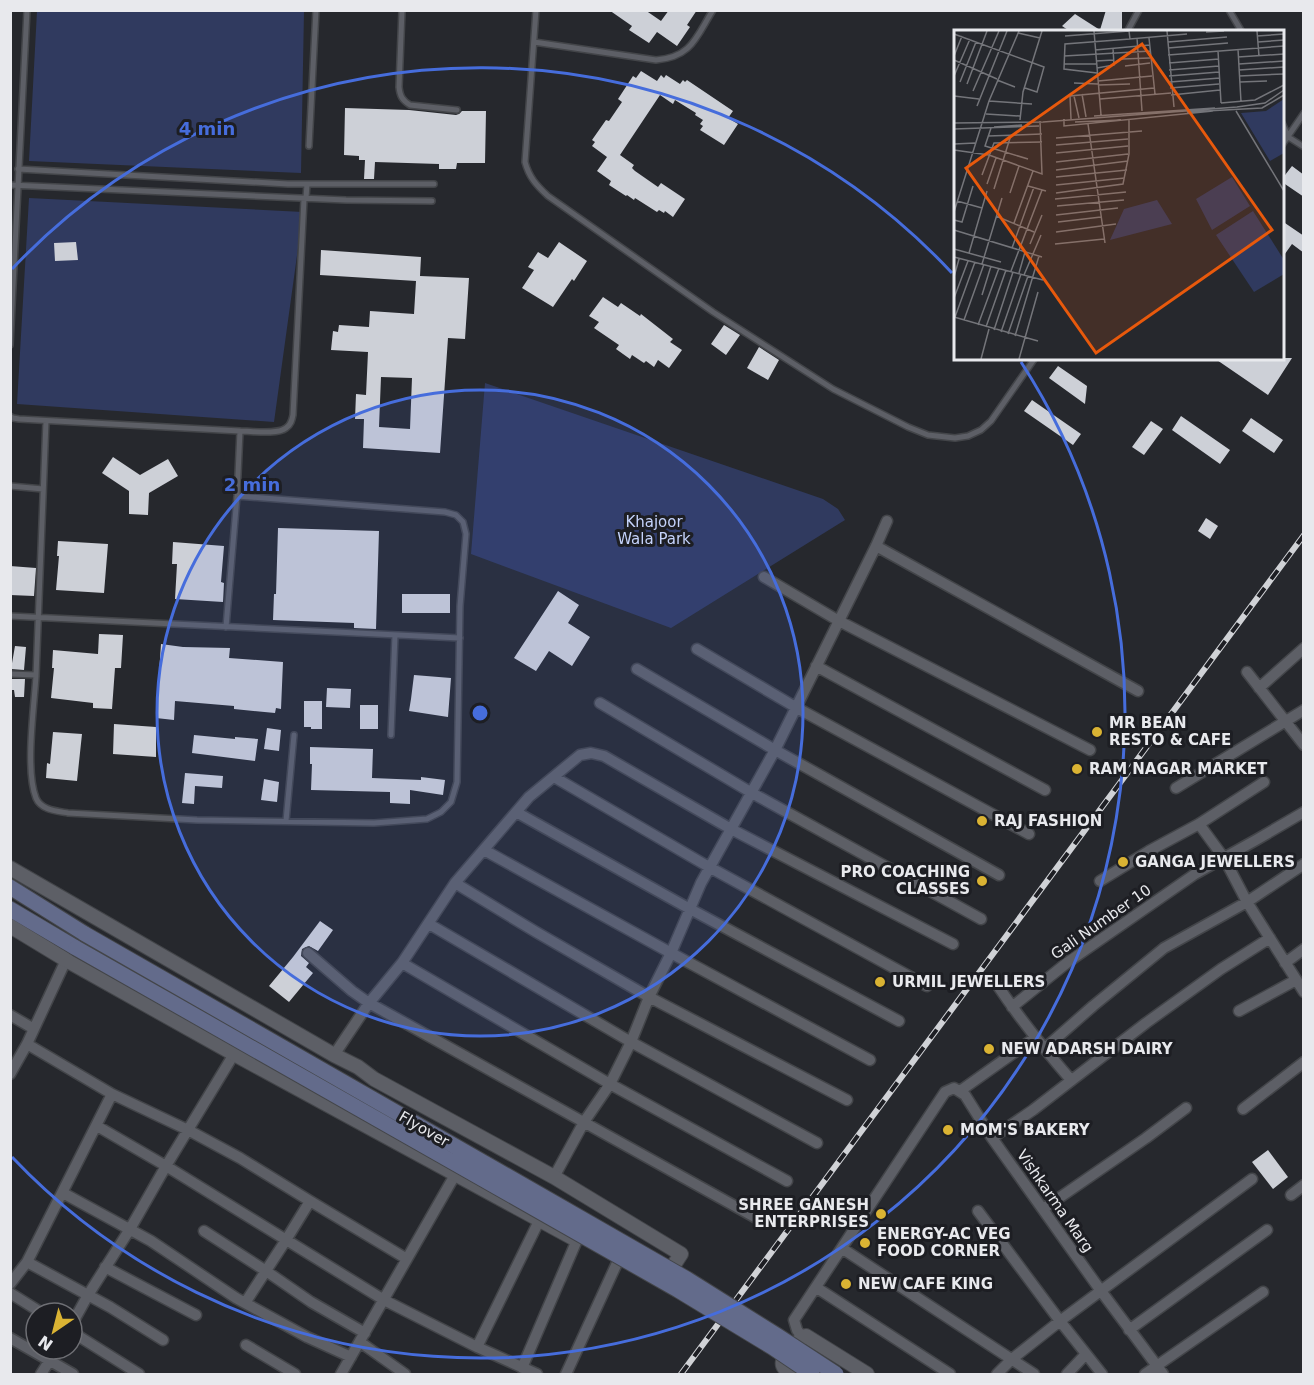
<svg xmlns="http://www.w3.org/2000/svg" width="1314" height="1385" viewBox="0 0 1314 1385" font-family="'DejaVu Sans',sans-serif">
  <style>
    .green { fill: #303a5f }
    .building { fill: #cdd0d7; fill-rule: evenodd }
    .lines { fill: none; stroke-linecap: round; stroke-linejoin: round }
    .service-casing { stroke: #434549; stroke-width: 8 }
    .minor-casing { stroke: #434549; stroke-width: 13 }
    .tertiary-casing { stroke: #434549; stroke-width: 16 }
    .secondary-casing { stroke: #434549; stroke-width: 17 }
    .service { stroke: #5d5f66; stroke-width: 5 }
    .minor { stroke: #5d5f66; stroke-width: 10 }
    .tertiary { stroke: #5d5f66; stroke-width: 14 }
    .secondary { stroke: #636b8b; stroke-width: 15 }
    .rail-casing { stroke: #d0d2d6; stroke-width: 6 }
    .rail { stroke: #1d1e23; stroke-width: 4; stroke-dasharray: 11; stroke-linecap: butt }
    .secondary-bridge-casing { stroke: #434549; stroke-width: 17; stroke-linecap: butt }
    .secondary-bridge { stroke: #636b8b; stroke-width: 15 }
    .ring { fill: none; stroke: #466ddc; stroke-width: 3 }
    .poi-dot { fill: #dab333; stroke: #1d1e23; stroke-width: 2 }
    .labels { text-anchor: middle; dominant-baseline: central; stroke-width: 6; stroke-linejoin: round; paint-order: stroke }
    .park-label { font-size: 15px; fill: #c5d3fb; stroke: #1d1e23 }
    .poi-label { font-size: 15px; font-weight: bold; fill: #e8e9ed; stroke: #1d1e23; text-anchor: start }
    .street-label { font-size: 15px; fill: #e8e9ed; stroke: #1d1e23 }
    .inset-road { fill: none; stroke: #74757a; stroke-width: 1.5 }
    .view { fill: #e8590c; fill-opacity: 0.15; stroke: #e8590c; stroke-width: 3 }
    .inset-edge { fill: none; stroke: #e8e9ed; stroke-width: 3 }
    .centre { fill: #466ddc; stroke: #1d1e23; stroke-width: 3 }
    .ring-label { font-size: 18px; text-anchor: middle; font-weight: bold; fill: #466ddc; stroke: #1d1e23; stroke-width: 6; stroke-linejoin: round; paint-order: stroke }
  </style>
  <rect width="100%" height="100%" fill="#26282d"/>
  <path class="green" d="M37,11h267l-3,162 -272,-12z
    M29,198l274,14 -29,210 -257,-18z
    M485,383l338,116 15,10 7,11 -174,108 -200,-74z"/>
  <path class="building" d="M609,10h36l16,11 8,-11h28l-10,15 3,2 -13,19 -20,-14 -8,11 -20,-13 3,-4z
    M1106,10h16v22h-51l-9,-6 13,-12 25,16z
    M641,71l16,10 4,-6 3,3 2,-3 14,9 3,-4 2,2 2,-2 46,31 -5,7 10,6 -14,21 -24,-15 3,-4 -3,-2 3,-4 -8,-5 1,-2 -21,-13 -2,4 -13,-9 -40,60 14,10 -2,3 3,3 23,16 3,-4 24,16 -12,18 -8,-6 -1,2 -5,-3 -2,2 -22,-14 -1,2 -7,-5 -1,1 -17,-11 2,-4 -14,-10 10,-14 -15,-11 3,-4 -3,-2 14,-20 3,1 13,-19 -4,-3 15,-23 3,2z
    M345,108l64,2 47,5 3,-1 3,-3h24l-1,52h-28l-1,6h-17v-5l-64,-2 -1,17h-10l1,-19h-6v-4l-15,-1z
    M1292,166l12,9v22l-22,-15v-3z
    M1282,221l22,15v17l-12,-9 -10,14z
    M76,242l2,18 -23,1 -1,-18z
    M559,242l28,19 -13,20 -2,-2 -19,28 -31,-19 12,-18 -6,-3 10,-15 10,6z
    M321,250l100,7 -1,19 49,2 -4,61 -17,-1 -8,115 -77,-5 1,-29h-9l1,-25 10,1 2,-43 -37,-2 2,-19 5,1 1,-7 30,2 1,-16 44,3 2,-33 -96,-6zM381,377l31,1 -2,51 -31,-2z
    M603,297l15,10 3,-4 19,13 1,-2 32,25 -3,3 12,8 -13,18 -11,-8 -4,7 -8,-6 -2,2 -12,-8 -2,4 -14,-10 3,-4 -25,-17 5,-6 -10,-6z
    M724,325l16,10 -14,20 -15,-11z
    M759,347l20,13 -11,20 -21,-12z
    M1214,358h78l-24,37z
    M1058,366l29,20 -2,18 -36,-26z
    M1032,400l49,34 -8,11 -49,-34z
    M1181,416l49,34 -10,14 -48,-34z
    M1251,418l32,22 -9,13 -32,-22z
    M1151,421l12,8 -19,26 -12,-8z
    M113,457l27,18 28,-16 10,17 -29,17 -1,22 -19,-1v-23l-27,-18z
    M1206,518l12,8 -8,13 -12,-8z
    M278,528l101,3 -3,98 -22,-1v-5l-81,-3 1,-26h2z
    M58,541l50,3 -4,49 -48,-3 3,-34h-2z
    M173,542l51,4 -3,36 3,1 -1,19 -48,-3 2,-35h-5z
    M10,566l26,2 -2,28 -24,-1z
    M558,591l21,14 -11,18 22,14 -18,29 -23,-15 -13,20 -22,-13z
    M402,594h48v19h-48z
    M99,634l24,1 -2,33h-6l-3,41 -19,-1v-5l-42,-5 3,-30h-2l1,-18 45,4z
    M161,644l22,3 47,1 -1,10 54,4 -2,47 -5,-1 -1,5 -41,-4v-3l-59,-5 -1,19 -18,-2z
    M15,646l11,1 -2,23 -13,-1z
    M414,675l37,3 -3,39 -39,-6 2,-12z
    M10,679h15l-1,18h-9l-1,-7h-4z
    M327,688l24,1 -1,19 -24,-1z
    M304,701h18v28h-11v-2h-7z
    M360,705h18v24h-18z
    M114,724l42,3v30l-43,-3z
    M267,728l14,2 -2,21 -15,-2z
    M53,732l29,2 -5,47 -31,-3 1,-15 3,1z
    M194,735l41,4v-2l23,2 -3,22 -63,-8z
    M310,747l63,2 -1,29 49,2v-3l24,3 -2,15 -33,-5v14l-20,-1v-11l-79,-2 1,-26h-2z
    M185,773l38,3 -1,12 -27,-2 -1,18 -12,-1z
    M264,779l15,3 -2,20 -16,-2z
    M320,921l13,9 -15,21 -9,-5 -7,3 -1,7 8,7 -3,4 7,6 -24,29 -20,-16 24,-29z
    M1268,1150l20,27 -15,12 -21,-27z"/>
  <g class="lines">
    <g class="service-casing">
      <path id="service" d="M402,10l-3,77c1,9 3,13 11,18l47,5
        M536,10l-11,152c4,15 11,23 23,34l165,116 120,77 75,38 20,8 27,3 13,-2 13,-6 10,-9 44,-63
        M1229,10l13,22
        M1127,32l12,-22
        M534,42l122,18c36,-3 40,-23 57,-50
        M1282,123l6,13
        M1282,133l22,14
        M1282,145l22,-32
        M309,146l7,-136
        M18,169l270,15h146
        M10,185l336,15 86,1
        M10,345l17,-335
        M10,416l3,2 6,1 221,12 -3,65 -11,131
        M46,421c-3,85 -6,170 -10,255 -2,32 -11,94 0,122 5,12 20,13 32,15l129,7 177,3 53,-4 14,-7 10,-10 6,-20 3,-176 6,-72 -3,-12 -7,-7 -11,-3 -208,-16
        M240,431c12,0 37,4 46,-3 5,-3 6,-8 7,-13l11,-216 2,-1 1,-14
        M10,486l33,3
        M10,616l450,22
        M10,674l26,1
        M391,735l4,-100
        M286,821l8,-86"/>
    </g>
    <g class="minor-casing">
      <path id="minor" d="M876,546l262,145
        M764,577l75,44 251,129
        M697,649l100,59 232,126
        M816,666l229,124
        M637,669l138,81 224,125
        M1247,672l57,73
        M1259,688l45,-40
        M600,703l152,90 229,126
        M554,777l155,90 218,119
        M1176,788l128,-78
        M516,812l174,97 209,112
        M1199,824l25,34 23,44 57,90
        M484,850l187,103 199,107
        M1100,881l49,-30 50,-27 65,-42
        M455,883l81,49 113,65 198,103
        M429,924l202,118 186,101
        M308,953l44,38 17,12 391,217
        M402,963l208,121 177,97
        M1285,963l19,-14
        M998,986c22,33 47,64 73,94
        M1012,1007l56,-45 127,-88 61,-34 48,-28
        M1239,1011l57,-31
        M10,1015l24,14
        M27,1044l85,50 76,36 52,28 70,43 97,58
        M1044,1049l49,-43 71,-58 83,-46 57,-38
        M334,1055l35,-52 33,-40 53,-80 74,-86 51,-42 11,-2 13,3 127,73 222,115
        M10,1074l17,-30 39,-84
        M960,1091l76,-54
        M1243,1109l61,-47
        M97,1126l69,40 218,134 93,47 60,27
        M992,1138l41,-28 113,-87 75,-54 49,-31
        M554,1177l30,-55 26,-38 21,-42 18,-45 22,-44 30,-70 74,-133 101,-204 11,-25
        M63,1193l88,48 85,57 71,39 44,20
        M1291,1195l13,-10
        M1043,1209l103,-71 40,-30
        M978,1211l82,110 42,53
        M204,1231l62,40 45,31 54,31
        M843,1249l191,125
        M27,1262l83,45 53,33
        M105,1267l91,48
        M10,1284l17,-22 85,-168
        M817,1288l133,86
        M10,1293l32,20
        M245,1303l41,-63 24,-39
        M72,1324l16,-29 42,-66 36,-63 68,-112
        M1129,1330l138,-100
        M72,1332l67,42
        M802,1337l-5,-7 -3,-10 151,-228 9,-4 11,7 27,43 109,153 62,83
        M10,1338l63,36
        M360,1342l45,32
        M246,1345l49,29
        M477,1347l62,-126
        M522,1368l55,-128
        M41,1374l16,-25
        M341,1374l114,-199
        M566,1374l51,-111
        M997,1374l15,-15 48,-38 192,-142
        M1067,1374l19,-20
        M1145,1374l118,-82"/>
    </g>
    <g class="tertiary-casing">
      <path id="tertiary" d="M10,868l324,187 24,12 16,12 180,98 127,77 -15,23
        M10,926l56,34 168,94 339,184
        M793,1374c-5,-3 -12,-6 -10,-13l19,-24 4,-1 61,38"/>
    </g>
    <g class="secondary-casing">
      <path id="secondary" d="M10,887l75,47
        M10,909l66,39"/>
    </g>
    <use href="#service" class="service"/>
    <use href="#minor" class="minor"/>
    <use href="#tertiary" class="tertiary"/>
    <use href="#secondary" class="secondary"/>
    <g class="rail-casing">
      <path id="rail" d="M681,1374l623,-839"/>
    </g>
    <use href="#rail" class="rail"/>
    <g class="secondary-bridge-casing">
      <path id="secondary-bridge" d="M85,934l602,345 91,57 58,38
        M76,948l602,342 94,57 40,27"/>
    </g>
    <use href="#secondary-bridge" class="secondary-bridge"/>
  </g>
  <circle cx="480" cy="713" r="323" fill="#466ddc" fill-opacity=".12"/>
  <g class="ring">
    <circle cx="480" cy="713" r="323"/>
    <path d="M12 269A645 645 0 0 1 952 273M1021 362A645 645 0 0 1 12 1157"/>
  </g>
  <g class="poi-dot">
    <circle cx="1097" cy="732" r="6"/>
    <circle cx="1077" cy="769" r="6"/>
    <circle cx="982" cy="821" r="6"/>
    <circle cx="1123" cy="862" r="6"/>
    <circle cx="982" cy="881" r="6"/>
    <circle cx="880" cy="982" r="6"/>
    <circle cx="989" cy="1049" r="6"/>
    <circle cx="948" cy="1130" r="6"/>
    <circle cx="881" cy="1214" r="6"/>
    <circle cx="865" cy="1243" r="6"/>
    <circle cx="846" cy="1284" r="6"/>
  </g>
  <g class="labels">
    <g class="park-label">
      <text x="654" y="522">Khajoor<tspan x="654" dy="17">Wala Park</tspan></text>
    </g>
    <g class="poi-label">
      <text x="1109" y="723">MR BEAN<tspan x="1109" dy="17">RESTO &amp; CAFE</tspan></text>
      <text x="1089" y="769">RAM NAGAR MARKET</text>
      <text x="994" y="821">RAJ FASHION</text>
      <text x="1135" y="862">GANGA JEWELLERS</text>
      <text x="970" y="872" text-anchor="end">PRO COACHING<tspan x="970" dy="17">CLASSES</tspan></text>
      <text x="892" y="982">URMIL JEWELLERS</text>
      <text x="1001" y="1049">NEW ADARSH DAIRY</text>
      <text x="960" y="1130">MOM'S BAKERY</text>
      <text x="869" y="1205" text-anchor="end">SHREE GANESH<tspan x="869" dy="17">ENTERPRISES</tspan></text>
      <text x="877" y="1234">ENERGY-AC VEG<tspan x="877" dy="17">FOOD CORNER</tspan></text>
      <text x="858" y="1284">NEW CAFE KING</text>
    </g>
    <g class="street-label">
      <text transform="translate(1101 922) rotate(-35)">Gali Number 10</text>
      <text transform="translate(424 1129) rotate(30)">Flyover</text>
      <text transform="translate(1055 1201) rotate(55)">Vishkarma Marg</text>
    </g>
  </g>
  <g transform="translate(954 30)">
    <rect width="330" height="330" fill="#26282d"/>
    <path d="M330,69v54l-14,8 -29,-48 25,-2zM278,147l18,29 -38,24 -16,-31zM203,170l15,24 -62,16 14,-31zM299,181l31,49v14l-30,18 -38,-57z" fill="#303a5f"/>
    <path class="inset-road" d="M140,1l7,84M175,1l1,8 57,-5M213,1l7,76M303,1l2,25M252,2l18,-1M64,3l22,5M0,4l90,33 -7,25 -12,-4M111,6l64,-5M303,6l27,-2M183,8l5,73M195,8l6,56M214,12l59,-5M304,12l26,-2M214,18l60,-5M284,19l3,53M141,20l55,-5M264,21l3,52M214,25l116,-9M0,26l8,-20M110,26l87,-5M284,27l46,-3M168,29l28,-1M0,30l43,19M142,31l18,-1M215,33l50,-4M110,34h32M285,34l45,-3M171,36l25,-3M143,38l17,-3 -1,-17M215,40l50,-4M285,40l45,-3M143,43l-33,-4 1,-25 65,-5M0,46l16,-37M215,46l50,-4M285,46l45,-2M43,50l18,7M144,51l54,-5M6,52l16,-40M216,52l50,-4M286,52l27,-1M120,53l24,1M13,54l20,-53M144,55l32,-1M216,58l49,-4M19,61l26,-60M128,64l4,23M217,65l49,-5M0,66l25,3M120,66l5,22M146,69l71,-6M35,71l43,3M267,73l34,-3 29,-15M23,76l30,-75M282,81l48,80M233,82l75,-4 22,-13M32,84l34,2M140,86l121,-8M110,89v7l149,-15M117,89l-1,-23 84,-8M66,90l3,-28 19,-61M121,92l46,-2M0,93l89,-1 194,-15 28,-4 19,-13M134,94l17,119M40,97l28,-2M37,98l-6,18 43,13M0,99l85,-3M34,106l54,-2M102,108l86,-7M0,114l21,-1M102,115l72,-6M0,120l35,5 53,19 -2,-53M102,123l72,-7M102,132l72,-8M102,140l72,-9M28,145l12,-32 48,-1M102,147l71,-7M33,154l9,-26M102,155l69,-7M74,156l18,5M40,159l17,-54M56,163l9,-27M102,163l67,-9 6,-30v-34M101,169l71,-7M3,171l25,7M103,176l67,-6M0,182l35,-111 30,-70M102,185l62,-7M42,186l38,16M0,190l8,2 11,-36M104,192l43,-5M60,193l19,-52M0,200l88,27M102,202l60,-8M76,214l12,-29M101,214l49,-5M58,218l22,-61M0,219l47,13M15,223l18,-62M0,227l89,23M28,234l20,-66M57,241l31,-81M65,243l6,-21M70,245l17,-40M0,247l5,-18M28,265l9,-29M0,268l14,-37M0,287l84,24M1,287l20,-55M10,290l20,-56M24,295l21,-57M32,297l20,-57M40,300l19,-58M47,302l20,-58M54,304l20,-58M61,306l24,-80M27,329l8,-30M65,329l19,-67"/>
    <path class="view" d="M188,14l130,186 -176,123 -130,-185z"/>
    <rect width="330" height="330" class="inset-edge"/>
  </g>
  <circle cx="480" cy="713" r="9" class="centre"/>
  <g class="ring-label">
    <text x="207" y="135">4 min</text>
    <text x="252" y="491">2 min</text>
  </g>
  <rect width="1314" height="1385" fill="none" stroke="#e8e9ed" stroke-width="24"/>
  <g transform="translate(54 1331) rotate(215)"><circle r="28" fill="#1d1e23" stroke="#6e6f74" stroke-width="1.5"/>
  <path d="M0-4.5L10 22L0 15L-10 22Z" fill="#dab333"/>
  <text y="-9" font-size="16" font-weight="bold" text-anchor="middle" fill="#e8e9ed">N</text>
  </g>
</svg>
